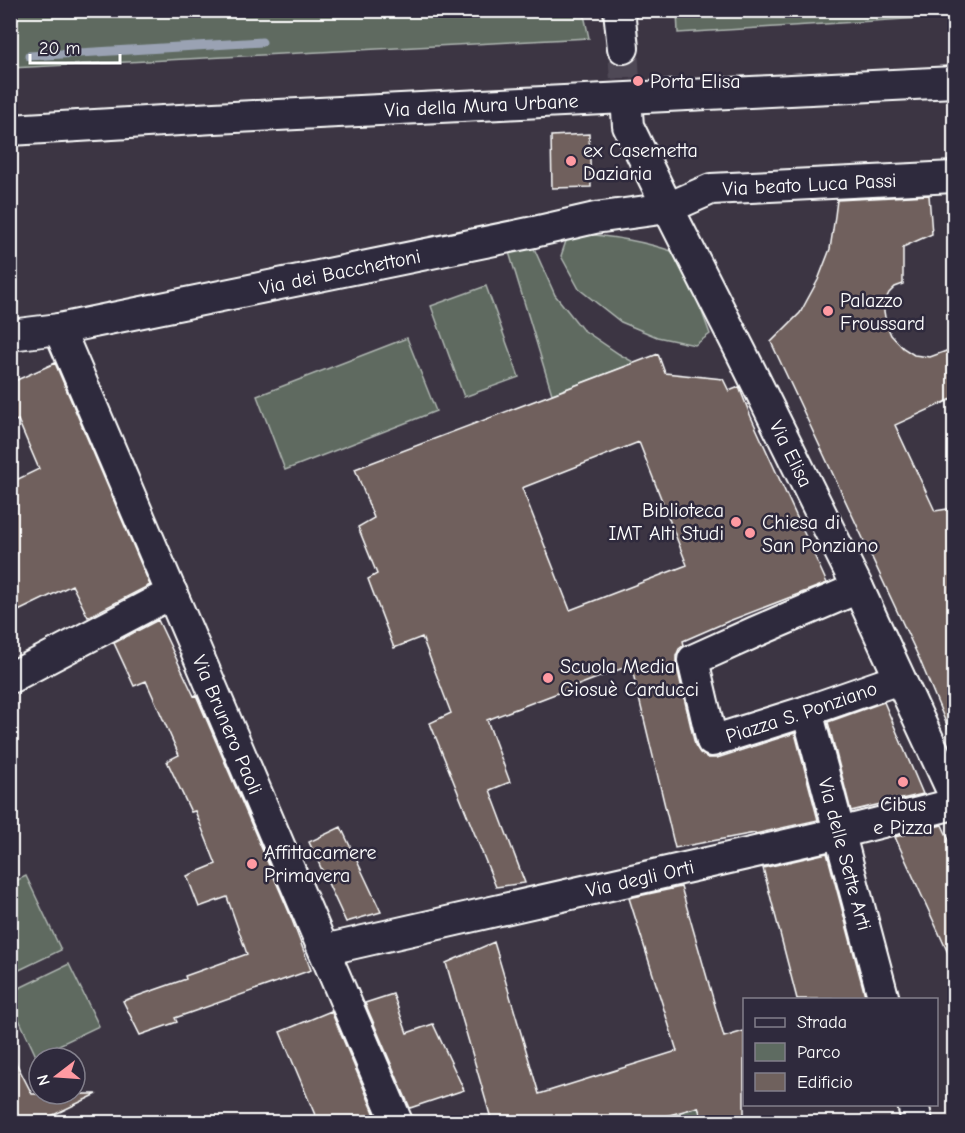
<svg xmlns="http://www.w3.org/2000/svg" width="965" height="1133" viewBox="0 0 965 1133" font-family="'Comic Neue',sans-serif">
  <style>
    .green { fill: #5e6b61; stroke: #aeb5b0; stroke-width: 1.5 }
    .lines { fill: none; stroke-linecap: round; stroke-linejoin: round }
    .stream { stroke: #9aa2b3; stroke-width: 9 }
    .building { fill: #6f615d; stroke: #fff; stroke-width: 1.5; fill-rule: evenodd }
    .minor-tunnel { stroke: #504956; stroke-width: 30; stroke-dasharray: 30 15; stroke-linecap: butt }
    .minor-casing { stroke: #fff; stroke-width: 34 }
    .minor { stroke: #2f2a3d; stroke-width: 30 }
    .poi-dot { fill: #ff9aa2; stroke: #2f2a3d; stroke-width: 2 }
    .labels { text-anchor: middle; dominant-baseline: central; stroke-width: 5; stroke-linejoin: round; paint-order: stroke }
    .poi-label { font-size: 20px; fill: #fff; stroke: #2f2a3d; text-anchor: start }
    .street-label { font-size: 20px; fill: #fff; stroke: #2f2a3d }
  </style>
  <rect width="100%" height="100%" fill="#3c3543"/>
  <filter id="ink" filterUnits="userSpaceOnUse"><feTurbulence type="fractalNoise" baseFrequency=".0167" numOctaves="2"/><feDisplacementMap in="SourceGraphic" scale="12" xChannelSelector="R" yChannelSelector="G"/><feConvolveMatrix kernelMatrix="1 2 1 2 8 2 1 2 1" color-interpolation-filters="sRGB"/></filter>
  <g filter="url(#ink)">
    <path class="green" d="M583,10l6,28 -578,30v-57z
      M954,10v6l-276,17 -1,-22z
      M579,233c34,4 66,8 98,20l14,29 19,52 -15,11 -38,-8 -36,-15 -42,-33 -18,-33 6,-18z
      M533,246l22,49 27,34 37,25 16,9 -83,31 -43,-142z
      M486,286l33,91 -55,20 -33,-91z
      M407,338l29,73 -151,59 -28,-74z
      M26,876l35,74 -50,24v-91z
      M69,964l30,62 -63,30 -25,-54v-10z
      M698,1107l5,15h-58z"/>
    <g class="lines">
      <path class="stream" d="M29,56l233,-14"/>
    </g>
    <path class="building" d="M589,134l2,53 -39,1 -1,-52z
      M929,195l3,39 -29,13v37l-8,3 -6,6 -6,12 3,18 5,12 12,13 11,7 16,2 19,-7 5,13v35l-59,27 40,86 19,-3v234l-35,-84 -148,-316 29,-29 18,-33 12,-31 5,-33 2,-16z
      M658,354l7,19 58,6 6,12 10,-4 12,30 76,166 -98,38 -46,20 1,4 -5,4 -3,7v7l19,82 5,8 8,5h9l78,-25 23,87 -63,14v-1l-80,15 -44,-183 -144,55 23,62 -20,8 35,93 -29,4 -66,-164 21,-10 -29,-76 -28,11 -26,-69 9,-5 -19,-47 16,-9 -19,-49zM639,442l48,123 -117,45 -48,-122z
      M55,363l95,222 -62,32 -16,-32 -62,30v-132l29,-14 -21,-49 -8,3v-40z
      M158,620l36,76 2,-1 93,217 22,58 -136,48 2,4 -37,13 -17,-34 63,-22 -1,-3 62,-22 -20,-57 -28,10 -12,-31 29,-12 -21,-53 -4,1 -24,-51 12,-6 -33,-74 -12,5 -20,-43z
      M884,702l39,92 -72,17 -23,-89z
      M942,825l12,26v115l-59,-129z
      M341,827l40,85 -35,10 -37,-80z
      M827,853l39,146h-69l-34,-131z
      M681,887l43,150 20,-6v91h-41l-5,-15 -53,15h-153l-46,-159 48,-21 45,152 138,-43 -48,-153z
      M393,994l14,39 26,-9 31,66 -54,18 -45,-105z
      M331,1011l47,111h-60l-38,-90z
      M10,1051l22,43h65l-58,28h-29z"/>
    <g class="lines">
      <path class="minor-tunnel" d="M623,48l4,64"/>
      <g class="minor-casing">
        <g id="minor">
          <path d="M619,10l4,38"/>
          <path id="s1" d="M627,112l1,14 40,82 74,146 116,234 96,207"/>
          <path id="s2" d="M10,130l204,-12 740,-36"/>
          <path id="s3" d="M59,329l338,793"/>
          <path id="s4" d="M10,335l49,-6 475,-97 61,-14 73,-10 43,-19 243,-12"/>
          <path id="s5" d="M858,588l-103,44 -62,28 19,81 95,-30 92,-32"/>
          <path d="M10,678l162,-85"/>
          <path id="s6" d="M807,711l77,289"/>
          <path id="s7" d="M324,950l515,-117 115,-29"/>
          <path d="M913,1104l4,18"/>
        </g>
      </g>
      <use href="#minor" class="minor"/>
    </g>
  </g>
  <g class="poi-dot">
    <circle cx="638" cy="81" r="6"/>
    <circle cx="571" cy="161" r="6"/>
    <circle cx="828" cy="311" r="6"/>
    <circle cx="736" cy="522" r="6"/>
    <circle cx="750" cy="533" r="6"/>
    <circle cx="548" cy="678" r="6"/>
    <circle cx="903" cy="782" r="6"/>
    <circle cx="252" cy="864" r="6"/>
  </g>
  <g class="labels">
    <g class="poi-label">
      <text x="650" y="81">Porta Elisa</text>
      <text x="583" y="150">ex Casemetta<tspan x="583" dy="23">Daziaria</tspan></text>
      <text x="840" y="300">Palazzo<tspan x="840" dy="23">Froussard</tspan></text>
      <text x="724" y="510" text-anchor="end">Biblioteca<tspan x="724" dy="23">IMT Alti Studi</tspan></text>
      <text x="762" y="522">Chiesa di<tspan x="762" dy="23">San Ponziano</tspan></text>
      <text x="560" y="666">Scuola Media<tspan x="560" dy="23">Giosuè Carducci</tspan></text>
      <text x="903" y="804" text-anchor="middle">Cibus<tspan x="903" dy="23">e Pizza</tspan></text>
      <text x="264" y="852">Affittacamere<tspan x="264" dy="23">Primavera</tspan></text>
    </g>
    <g class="street-label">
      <text stroke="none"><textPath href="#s2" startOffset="472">Via della Mura Urbane</textPath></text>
      <text stroke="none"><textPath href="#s4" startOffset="816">Via beato Luca Passi</textPath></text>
      <text stroke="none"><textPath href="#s4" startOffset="336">Via dei Bacchettoni</textPath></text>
      <text stroke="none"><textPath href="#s1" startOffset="380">Via Elisa</textPath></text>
      <text stroke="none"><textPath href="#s5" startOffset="357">Piazza S. Ponziano</textPath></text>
      <text stroke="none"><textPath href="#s3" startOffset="430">Via Brunero Paoli</textPath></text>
      <text stroke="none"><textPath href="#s6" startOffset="148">Via delle Sette Arti</textPath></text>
      <text stroke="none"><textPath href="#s7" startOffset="324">Via degli Orti</textPath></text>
    </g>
  </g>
  <rect width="965" height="1133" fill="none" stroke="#2f2a3d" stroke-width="36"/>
  <rect x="18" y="18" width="929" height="1097" fill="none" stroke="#fff" stroke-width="2" filter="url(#ink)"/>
  <rect x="743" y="998" width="195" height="108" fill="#2f2a3d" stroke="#827f8b" stroke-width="1.5"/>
  <rect x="755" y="1018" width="30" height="9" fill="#2f2a3d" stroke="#827f8b" stroke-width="1.5"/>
  <text x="797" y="1028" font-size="18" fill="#ffffff">Strada</text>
  <rect x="755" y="1043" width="30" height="18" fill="#5e6b61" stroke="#827f8b" stroke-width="1.5"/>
  <text x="797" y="1058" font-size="18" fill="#ffffff">Parco</text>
  <rect x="755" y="1073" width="30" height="18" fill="#6f615d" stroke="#827f8b" stroke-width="1.5"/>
  <text x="797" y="1088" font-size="18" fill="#ffffff">Edificio</text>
  <g transform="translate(57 1076) rotate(253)"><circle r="28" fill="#2f2a3d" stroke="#827f8b" stroke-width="1.5"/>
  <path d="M0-4.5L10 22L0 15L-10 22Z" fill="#ff9aa2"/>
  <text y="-9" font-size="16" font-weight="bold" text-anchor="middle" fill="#ffffff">N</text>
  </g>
  <path d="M30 54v9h90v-9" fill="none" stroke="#ffffff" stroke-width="3"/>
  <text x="39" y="54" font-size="18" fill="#ffffff" stroke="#2f2a3d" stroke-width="4.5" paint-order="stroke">20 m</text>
</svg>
